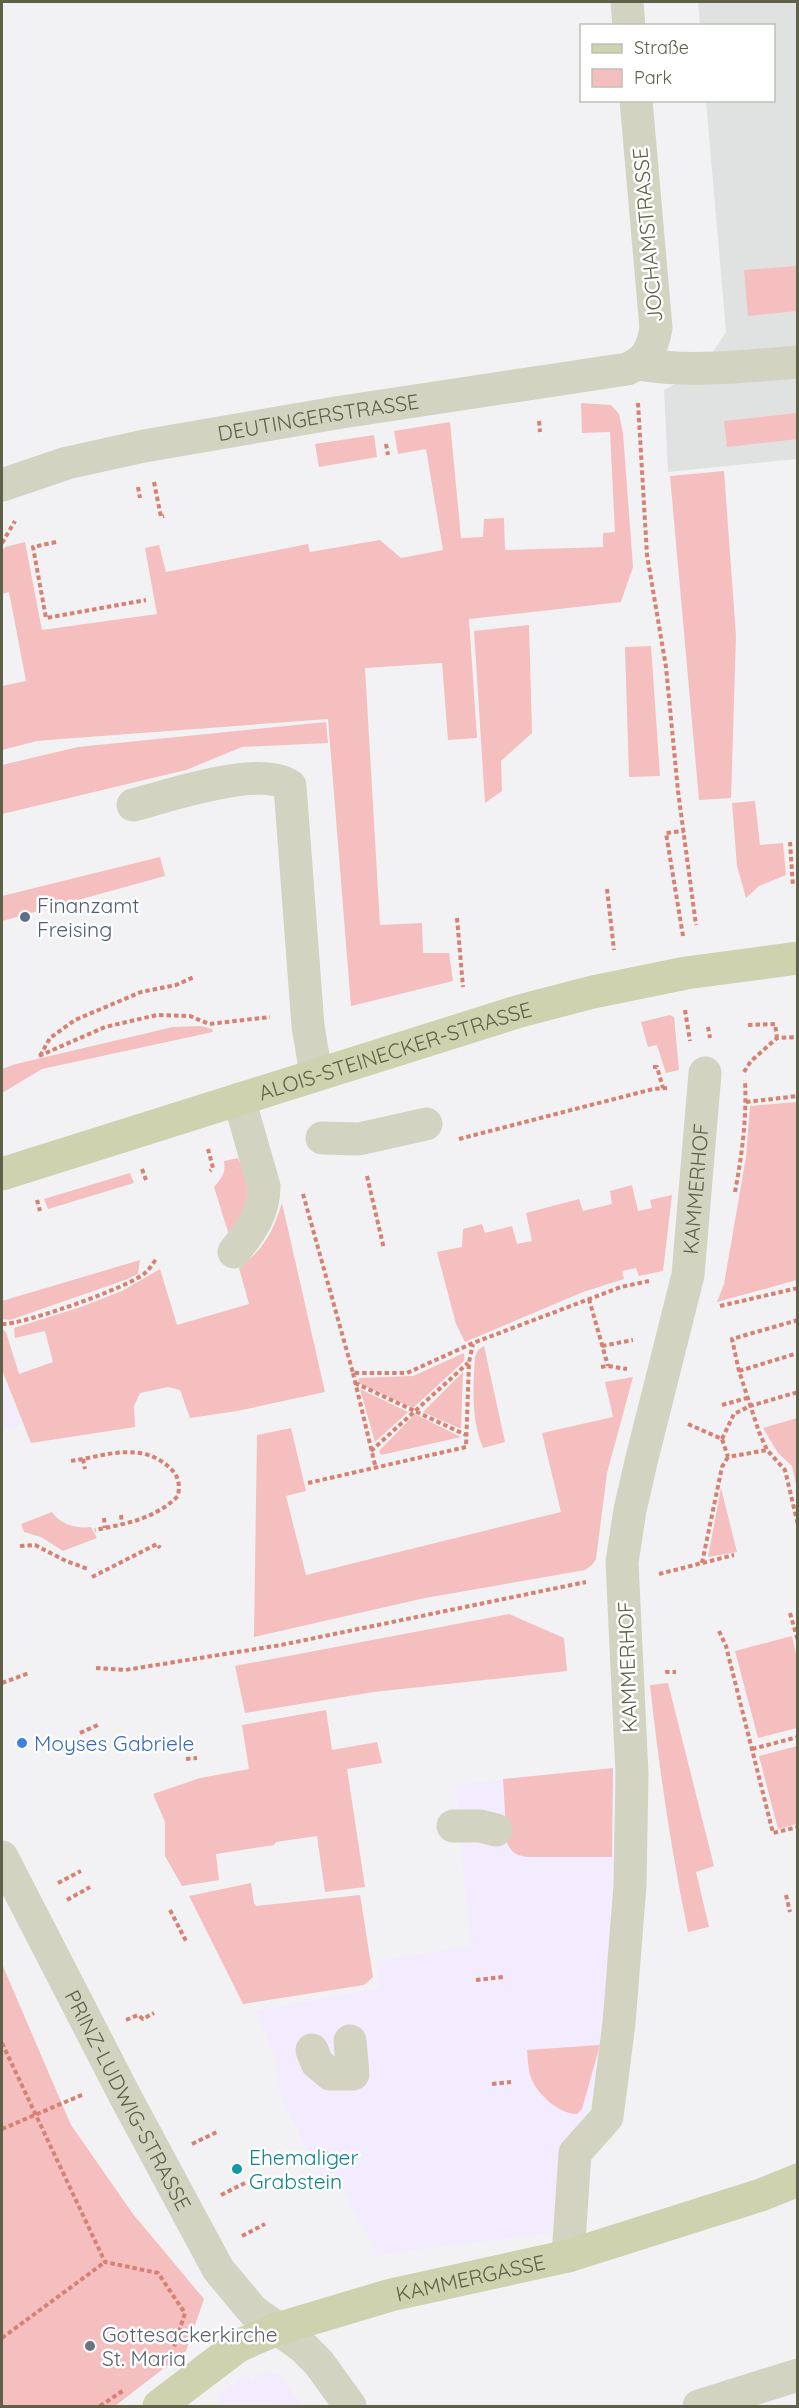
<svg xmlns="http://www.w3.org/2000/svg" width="799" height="2408" viewBox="0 0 799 2408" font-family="Quicksand,sans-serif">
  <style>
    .commercial { fill: #f2ecfe }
    .education { fill: #e0e2e2 }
    .green { fill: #f4bfbe }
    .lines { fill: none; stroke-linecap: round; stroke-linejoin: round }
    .path { stroke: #d68172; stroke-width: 4; stroke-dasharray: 4.5 3; stroke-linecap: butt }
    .minor { stroke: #d2d4c1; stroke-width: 33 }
    .major { stroke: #ced2af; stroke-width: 33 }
    .service-dot { fill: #5c6f8a; stroke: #fff; stroke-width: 2 }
    .shop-dot { fill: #3f7fe0; stroke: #fff; stroke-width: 2 }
    .culture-dot { fill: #0f9aa8; stroke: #fff; stroke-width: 2 }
    .worship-dot { fill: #6b7280; stroke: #fff; stroke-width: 2 }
    .labels { text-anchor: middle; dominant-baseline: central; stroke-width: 5; stroke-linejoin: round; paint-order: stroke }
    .street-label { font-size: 21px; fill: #5e6147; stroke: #fff }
    .service-label { font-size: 21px; fill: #4e5e75; stroke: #fff; text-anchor: start }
    .shop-label { font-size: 21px; fill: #366cbe; stroke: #fff; text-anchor: start }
    .culture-label { font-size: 21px; fill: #0d838f; stroke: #fff; text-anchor: start }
    .worship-label { font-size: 21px; fill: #5b616d; stroke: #fff; text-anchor: start }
  </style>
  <rect width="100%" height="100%" fill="#f2f2f4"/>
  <path class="commercial" d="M2,1373l20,50 -20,8z
    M617,1768l-5,182 -9,117 -22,58 -31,108 -136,17 -36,6 -39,-75 -16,-1 -26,-51 -17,-35 -5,-36 -19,-47 123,-23 -3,-27 95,-15 -16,-161z
    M266,2372l14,3 22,31h-79l-7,-10 31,-22 4,6z"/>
  <path class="education" d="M698,2h99v457l-129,13 -4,-82 38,-21 24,-37 -20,-231 68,-1v-74l-74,-1z"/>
  <path class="green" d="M797,266v45l-49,5 -4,-46z
    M581,403l30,2 8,9 4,19 10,134 -12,35 -152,17 8,119 -29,2 -6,-77 -77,5 15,257 42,-2 1,30h26l4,28 -102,25 -23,-287 -267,20 -24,2 -35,9v-64l24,-5 -17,-89 -7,2v-43l3,-4 20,-5 17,88 115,-16 -12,-66 14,-3 7,27 142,-28 2,8 70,-12 21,18 42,-8 -17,-101 -28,5 -4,-23 56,-9 11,116 22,-1 1,-18 20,-1 1,32 98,-3v-14l12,-1 -5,-100 -28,1z
    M797,413v26l-70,8 -3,-26z
    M374,435l3,22 -58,10 -4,-23z
    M724,471l12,165 -5,162 -32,2 -29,-324z
    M529,625l3,108 -31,28 1,30 -17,12 -11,-172z
    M651,646l9,130 -31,1 -4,-130z
    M326,722l2,21 -86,4 -56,23 -184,44v-49l76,-18z
    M755,801l5,44 23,-2 3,32 -27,11 -13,12 -9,-32 -5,-63z
    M160,857l5,19 -163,45v-25z
    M670,1015l4,2 5,53 -13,3 -9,-28 -9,2 -7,-25z
    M201,1026l11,3 1,3 -171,37 -40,24v-24l14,-5 157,-37z
    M797,1102v178l-80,22 7,-18 22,-127 4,-51z
    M238,1158c18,37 11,44 -9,77l-15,-48c8,-9 12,-14 10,-26z
    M130,1173l4,10 -86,26 -4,-10z
    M632,1185l6,26 14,-3 -2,-8 22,-5 -9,76 -24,5 -3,-8 -14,3 2,8 -41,13 -118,50 -9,-18 -19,-72 25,-5 1,-18 19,-5 3,9 27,-7 5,18 15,-3 -6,-28 53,-14 4,12 29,-7 -2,-13z
    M282,1203l43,189 -88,19 -47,7 -10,-28 -12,-3 -28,6 -6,13 1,21 -104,16 -29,-73v-41l4,3 13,42 34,-12 -8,-31 -30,7 -1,-10 67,-21 41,-16 38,-22 17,56 72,-21 -10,-36c25,-19 34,-36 43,-65z
    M140,1260l-2,14 -13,6 -115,40 -8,-1v-18z
    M484,1346l21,96 -22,6c-12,-29 -10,-60 -8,-91l3,-7z
    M464,1353v8l-51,47 -55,-25 1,-5 54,-2z
    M463,1372l-2,57 -38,-17z
    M633,1377l-26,96 -11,86 -4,6 -7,5 -160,28 -171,39 3,-202 34,-7 15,63 -20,5 20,79 255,-63 -19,-79 71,-16 -8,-35z
    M360,1389l48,23 -33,30z
    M415,1414l46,23 -80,18 -2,-4z
    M797,1418h1l-1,71 -5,-23 -14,-13 -15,-25z
    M721,1488l16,64 -29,5z
    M52,1512c8,12 24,17 39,15l6,11 -34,13 -22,-14 -17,-5 -3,-8z
    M509,1614l55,24 3,33 -193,21 -129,21 -10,-47z
    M792,1636l5,23v69l-39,10 -23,-87z
    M668,1683l46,183 -18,6 13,55 -21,5c-17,-82 -29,-164 -38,-247z
    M326,1710l6,40 45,-8 5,21 -35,6 18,118 -40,5 -8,-56 -41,6 -2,3 -58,9 3,26 -37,6 -17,-30v-34l-12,-28 47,-16 49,-9 -7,-44z
    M797,1746v78l-19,5 -19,-73z
    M613,1768l-1,89h-85c-11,-2 -15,-4 -20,-14l-4,-64z
    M251,1883l3,20 2,3 104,-11 13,82 -9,8 -121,19 -54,-108z
    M2,1964l69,161 62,89 71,85 -18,52 -71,55h-113z
    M600,2045l-18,64 -5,5c-17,0 -39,-19 -45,-34 -4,-8 -4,-21 -5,-30z"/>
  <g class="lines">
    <path class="path" d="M638,403l9,152 19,112 12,124 18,134
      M539,421l1,11
      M386,444l2,11
      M154,482l7,35 3,-1
      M138,487l2,11
      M56,542l-23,5 13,71 100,-18
      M2,543l13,-22
      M790,842l3,45
      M607,889l7,61
      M457,918l6,69
      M683,936l-17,-103 18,-2
      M685,1010l5,31
      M748,1025l27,-1 2,14
      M708,1027l2,11
      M39,1056l66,-29 52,-12 33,1 19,8 61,-7
      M40,1056l10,-18 25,-18 66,-28 35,-7 18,-8
      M653,1067h4l6,21
      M744,1072l7,-11 26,-23 21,-1
      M746,1102l52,-6
      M459,1139l194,-50 14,-1
      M208,1149l5,19 -3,3
      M142,1169l4,11
      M367,1176l17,73
      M735,1192c7,-38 12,-74 10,-112
      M303,1194l50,179h54l66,-30 148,-56 28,-6
      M37,1200l3,11
      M589,1299l19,67
      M720,1306l78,-18
      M798,1320l-66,19 7,32 20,61 8,18 18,20 13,55
      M2,1324c20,1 128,-37 143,-51 5,-4 8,-10 12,-15
      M602,1346l31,-6
      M601,1367l7,-1 19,3
      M739,1371l59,-18
      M353,1373l23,96
      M355,1383l111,52
      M722,1405l25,-7
      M688,1424l34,15 6,18 39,-7
      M722,1439l12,-25 16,-8 48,-14
      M371,1451l97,-88
      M83,1459l2,10
      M71,1461c34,-5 69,-20 98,6 10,9 11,17 9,29 -23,23 -53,28 -83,34
      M308,1483l158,-36 3,-85 4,-18
      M121,1515l1,9
      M104,1518l1,10
      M20,1546l15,-1 31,16 22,8
      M702,1563l20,-96 6,-10
      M659,1574l75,-19
      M92,1577l65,-33 3,4
      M790,1613l8,28
      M719,1631l7,15 47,187 25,-6
      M96,1668l29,2 156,-25 305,-63
      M667,1670v2h9
      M2,1683l27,-10
      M80,1733l20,-9
      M752,1749l46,-12
      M186,1759l11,-1
      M58,1883l23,-12
      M786,1895l4,17
      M67,1900l23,-13
      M170,1910l17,33
      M476,1980l27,-3
      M126,2020l12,-5 5,4 11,-6
      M2,2043l103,219 53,11 27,40 -11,34
      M492,2084l19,-2
      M2,2129l82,-35
      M192,2144l27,-13
      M221,2195l24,-12
      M242,2236l23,-12
      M2,2338l103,-76
      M100,2406l24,-16"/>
    <g class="minor">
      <path d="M627,2l2,24"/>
      <path d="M638,364c53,9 106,2 160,-2"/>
      <path id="s1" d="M2,485l65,-22 77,-17 198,-34 285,-43c21,-9 25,-20 29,-41l-20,-228"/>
      <path d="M133,805c35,-9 128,-41 157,-19l18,240 8,48"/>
      <path d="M322,1138l37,1 67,-15"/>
      <path d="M234,1252c17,-21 30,-39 30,-66l-25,-87"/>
      <path d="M453,1826h27l16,4"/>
      <path id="s2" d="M2,1857l123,239 93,173 35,42 50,36 16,16 31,43"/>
      <path d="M312,2050l5,13 13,11h23l-3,-33"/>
      <path id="s3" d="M568,2256l7,-103 32,-36 12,-94 11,-137 2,-112 -10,-212 8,-52 11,-48 47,-187 17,-202"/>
      <path d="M699,2406l99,-31"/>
    </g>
    <g class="major">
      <path id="s4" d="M2,1174l518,-163 73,-19 93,-19 112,-15"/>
      <path id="s5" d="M159,2406l79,-60 39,-17 114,-34 177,-39 193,-61 37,-15"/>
    </g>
  </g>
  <circle class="service-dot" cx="25" cy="917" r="6"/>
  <circle class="shop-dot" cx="22" cy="1743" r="6"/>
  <circle class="culture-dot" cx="237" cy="2169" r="6"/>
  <circle class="worship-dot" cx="90" cy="2346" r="6"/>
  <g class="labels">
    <g class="street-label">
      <text transform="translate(647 235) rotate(-95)">JOCHAMSTRASSE</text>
      <text stroke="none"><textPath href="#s1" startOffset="324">DEUTINGERSTRASSE</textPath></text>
      <text stroke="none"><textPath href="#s4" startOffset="412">ALOIS-STEINECKER-STRASSE</textPath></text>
      <text stroke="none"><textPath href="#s3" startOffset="1089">KAMMERHOF</textPath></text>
      <text transform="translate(627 1667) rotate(-92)">KAMMERHOF</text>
      <text stroke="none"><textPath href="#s2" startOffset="274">PRINZ-LUDWIG-STRASSE</textPath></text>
      <text stroke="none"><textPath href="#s5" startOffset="342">KAMMERGASSE</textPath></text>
    </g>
    <g class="service-label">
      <text x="37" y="905">Finanzamt<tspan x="37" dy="24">Freising</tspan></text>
    </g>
    <g class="shop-label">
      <text x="34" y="1743">Moyses Gabriele</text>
    </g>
    <g class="culture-label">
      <text x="249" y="2157">Ehemaliger<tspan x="249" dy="24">Grabstein</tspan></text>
    </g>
    <g class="worship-label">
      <text x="102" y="2334">Gottesackerkirche<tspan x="102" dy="24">St. Maria</tspan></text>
    </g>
  </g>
  <rect width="799" height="2408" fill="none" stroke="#5e6147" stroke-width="6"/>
  <rect x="580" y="24" width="195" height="78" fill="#ffffff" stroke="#bfc0b5" stroke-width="1.5"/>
  <rect x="592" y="44" width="30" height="9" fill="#ced2af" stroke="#bfc0b5" stroke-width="1.5"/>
  <text x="634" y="54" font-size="18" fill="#5e6147">Straße</text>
  <rect x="592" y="69" width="30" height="18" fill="#f4bfbe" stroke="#bfc0b5" stroke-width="1.5"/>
  <text x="634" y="84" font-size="18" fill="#5e6147">Park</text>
</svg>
